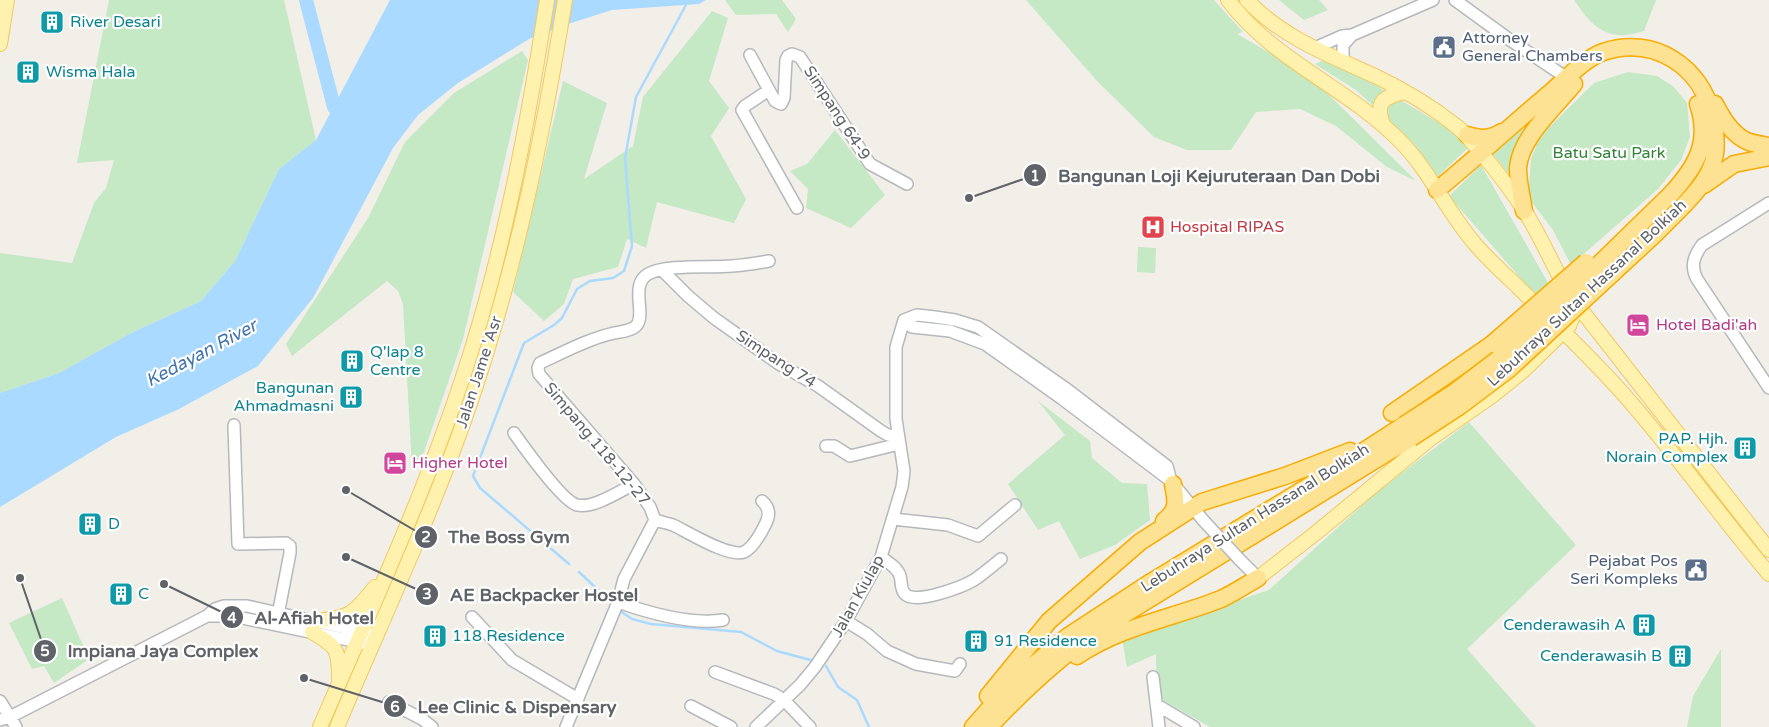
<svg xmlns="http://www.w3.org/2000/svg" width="1769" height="727" viewBox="0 0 1769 727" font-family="'Varela Round',sans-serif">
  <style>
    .green { fill: #c5e8c5 }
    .water { fill: #aadaff }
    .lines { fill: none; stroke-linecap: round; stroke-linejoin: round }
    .stream { stroke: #aadaff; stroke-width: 2.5 }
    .river { stroke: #aadaff; stroke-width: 14 }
    .minor-casing { stroke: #b5b8bc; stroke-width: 14 }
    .major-casing { stroke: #f2c960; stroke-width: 16 }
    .highway-casing { stroke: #f9ab00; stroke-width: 19 }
    .minor { stroke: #fff; stroke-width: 11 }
    .major { stroke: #fff2af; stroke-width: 14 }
    .highway { stroke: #fde293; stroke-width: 16 }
    .minor-bridge-casing { stroke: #b5b8bc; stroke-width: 14; stroke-linecap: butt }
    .highway-bridge-casing { stroke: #f9ab00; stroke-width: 19; stroke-linecap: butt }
    .minor-bridge { stroke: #fff; stroke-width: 11 }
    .highway-bridge { stroke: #fde293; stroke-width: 16 }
    .labels { text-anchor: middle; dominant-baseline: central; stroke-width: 4.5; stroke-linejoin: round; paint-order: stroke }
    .culture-label { font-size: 16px; fill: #0d838f; stroke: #fff; text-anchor: start }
    .service-label { font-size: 16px; fill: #4e5e75; stroke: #fff; text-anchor: start }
    .street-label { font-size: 16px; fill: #5f6368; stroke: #fff }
    .park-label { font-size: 16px; fill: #348238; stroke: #fff }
    .health-label { font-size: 16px; fill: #be3a42; stroke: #fff; text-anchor: start }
    .hotel-label { font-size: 16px; fill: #b23c85; stroke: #fff; text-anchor: start }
    .water-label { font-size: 18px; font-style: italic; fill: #4174aa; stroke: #fff }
    .leader { fill: none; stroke: #5f6368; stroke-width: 2 }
    .callout-dot { fill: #5f6368; stroke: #fff; stroke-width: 2 }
    .mark-label { font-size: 15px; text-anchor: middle; font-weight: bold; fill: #fff }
    .callout-label { font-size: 18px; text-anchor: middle; font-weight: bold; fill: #5f6368; stroke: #fff; stroke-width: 4.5; stroke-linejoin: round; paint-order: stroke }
  </style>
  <rect width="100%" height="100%" fill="#f1efe8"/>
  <path class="green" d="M109,0h175l32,140 -37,29 -44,92 -34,40 -70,32 -72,40 -59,20v-140l72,10 22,-60 12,-15 8,-28 -37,3z
    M725,0h57l14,19 -8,13 -12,-18 -40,1z
    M1026,0h188l29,32 -6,2 72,41 107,106 -29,-14 -51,-41 -36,-17 -44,3 -25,38h-44l-33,-13 -57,-56z
    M1279,0h40l9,10 -24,10z
    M1574,0h82l-12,31c-8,2 -17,5 -24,4 -23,-1 -34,-18 -46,-35z
    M712,11l16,7 -19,63 20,27 -18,28 35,63 -12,24 -77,-21 -11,46 -19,-9 -9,28 -45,12 -9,25 -20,17 -31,-29 50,-211 44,22 -23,76 49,-33 10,-49z
    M522,51l6,9 -65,279 -39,113 -12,16 -9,-164 -5,-13 -11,-10 -95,75 -6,-12 82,-126 37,-76 49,-49z
    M1329,58l124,73 17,15 -33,31 -30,-40 -51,-47 -41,-26z
    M1628,72l29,4 17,11 13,16 3,34 -9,23 -23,29 -87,76 -18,-35 -25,-33 3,-38 9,-23 54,-53z
    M1529,124l-18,53 -18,-23z
    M835,130l50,65 -34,33 -45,-20 2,-19 -18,-18 17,-7z
    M1481,165l70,123 -15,8 -87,-100z
    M1138,247l18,1 -1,25 -18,-1z
    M1038,401l52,40 2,17 30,25 25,1 3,36 -35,25 -35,14 -21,-38 -21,9 -30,-46 57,-49z
    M1469,422l107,123 -109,104 69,78h-326l-53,-30 -1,-43 -29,13 -5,-28 147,-49 109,-99z
    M62,598l27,61 -35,24 -10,-17 -12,3 -23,-46z
    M1721,649v78h-34l6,-31z"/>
  <path class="water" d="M390,0h316l-7,4 -87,6 -44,14 -39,15 -71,44 -40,32 -25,33 -80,150 -55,68 -79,43 -63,28 -116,70v-114l59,-20 72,-40 70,-32 34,-40 44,-92 37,-29z"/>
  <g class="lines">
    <path class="stream" d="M569,564l-89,-76 -7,-12 51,-133 30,-18 8,-7 15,-29 13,-8 23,-3 11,-7 8,-25 -7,-88 11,-61 50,-92v-5
      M579,572l34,32
      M620,611l12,8 19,5 90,8 36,19 37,10
      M826,666l12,21 19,13 12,27"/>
    <path class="river" d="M306,0l28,107 12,12"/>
    <g class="minor-casing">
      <path id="minor" d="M1455,0l55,40 57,38
        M1315,48l27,-12 10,-1 81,-35
        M750,55l25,46 6,3 3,-6 2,-38 2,-4 4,-2 8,3 70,107 37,20
        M1343,62v-17l9,-10
        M769,90l-24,16 -3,4 55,98
        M1769,203l-67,42c-8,11 -12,21 -5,34l72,109
        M662,270l26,26 26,22 65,46 39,22 63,45 7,4 10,1
        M904,320l8,7 38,4 35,13 76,54 110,83 32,39
        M904,320l13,-5 18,2 20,3 23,7 90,63 99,76 4,15
        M234,425l4,119 48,-1 4,3v7l-14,72
        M514,433c10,14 48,68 63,72 16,4 43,-14 57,-21
        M826,446h8l16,10 49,-12
        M893,519l55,6 30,11 37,-31
        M655,520l-5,-13 -16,-23 -95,-110 -1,-6 2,-5c24,-11 48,-24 74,-30 6,-1 17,-2 22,-7 11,-11 -7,-41 12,-52 18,-10 63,-6 84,-8 12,-1 25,-3 37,-5
        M655,520c6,2 12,3 18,5 15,7 56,33 71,27 9,-4 17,-19 21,-27 5,-9 5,-17 -3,-24
        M881,557c7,5 17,11 19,19 2,6 0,13 5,18 10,11 57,-7 69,-14 9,-6 18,-14 27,-21
        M1239,559l19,19
        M618,602c31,11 73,23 105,18
        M207,616h26l139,29
        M472,617l40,43 66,39
        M846,621l21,13 20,17 29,13 39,7 5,-7
        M715,672l59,22 10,6 26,27
        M1153,677l6,50
        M0,701l16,26
        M389,702l33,17 10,8
        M1157,705l37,22
        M691,706l40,21
        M0,720l10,-3 197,-101 8,-7 9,-3h23l129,29
        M566,727l52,-125 6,-23 31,-59
        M756,727l44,-42 15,-18 31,-46 35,-64 21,-70 2,-16 -8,-52v-72l8,-27"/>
    </g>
    <g class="major-casing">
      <path id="major" d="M1228,0c47,62 119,87 172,141 30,30 47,71 75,103 13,15 28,29 42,42 37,37 75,72 109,111 50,57 94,119 143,177
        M1247,0c35,38 85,56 130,77 27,13 54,29 78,48 11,8 19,20 28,30 15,18 29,36 41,55 18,28 30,59 47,87l198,253
        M0,44l7,-44
        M1383,125c-8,-24 0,-27 21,-33
        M1258,578l59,-46 113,-93 62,-43 32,-26 45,-44 4,-10 -3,-12
        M314,621c37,-3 39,-7 61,-34
        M312,632c25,15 27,17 27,46
        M320,727c55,-127 114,-253 154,-385 34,-112 55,-227 73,-342
        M337,727c43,-102 91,-204 128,-309 48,-136 77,-276 100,-418"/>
    </g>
    <g class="highway-casing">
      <path id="highway" d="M1715,104c7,14 18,32 34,38 7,2 13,3 20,4
        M1467,135c14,4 21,5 35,-3
        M1704,185l30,-21 35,-7
        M1437,190c39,-32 76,-66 115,-99 15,-13 32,-32 51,-39 51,-17 98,14 110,65 2,12 4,25 2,37 -3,21 -18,37 -31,51
        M1671,194c25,-27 40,-52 27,-90
        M1524,211c-2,-14 -6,-28 -6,-43 2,-30 37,-61 56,-84
        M1392,413l100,-69
        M1164,521c15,-12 12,-20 9,-37
        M1077,656c44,-30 96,-38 144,-57 13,-6 25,-14 37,-21
        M988,696l61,-75 91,-79 62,-40 83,-26 65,-25
        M973,727l39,-44 55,-46 84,-55 174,-106 79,-51
        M989,727c34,-36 69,-69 110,-97l312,-192"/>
    </g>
    <use href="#minor" class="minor"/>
    <use href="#major" class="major"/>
    <use href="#highway" class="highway"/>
    <g class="minor-bridge-casing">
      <path id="minor-bridge" d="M1203,520l36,39"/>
    </g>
    <g class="highway-bridge-casing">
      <path id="highway-bridge" d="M1492,344l94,-82
        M1404,425l48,-31 46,-35 53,-48 120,-117
        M1411,438l49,-32 48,-36 145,-134 31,-31"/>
    </g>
    <use href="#minor-bridge" class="minor-bridge"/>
    <use href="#highway-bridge" class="highway-bridge"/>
  </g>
  <defs>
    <g id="building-square" transform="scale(1.25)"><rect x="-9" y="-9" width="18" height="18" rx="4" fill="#0f9aa8" stroke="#fff"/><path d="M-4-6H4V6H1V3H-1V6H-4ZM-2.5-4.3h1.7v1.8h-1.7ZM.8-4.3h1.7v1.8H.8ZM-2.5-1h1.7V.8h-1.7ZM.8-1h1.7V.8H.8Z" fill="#fff"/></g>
    <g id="civic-square" transform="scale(1.25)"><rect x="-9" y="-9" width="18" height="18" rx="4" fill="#5c6f8a" stroke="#fff"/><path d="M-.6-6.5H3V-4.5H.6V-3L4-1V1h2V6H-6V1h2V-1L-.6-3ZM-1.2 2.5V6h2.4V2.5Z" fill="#fff"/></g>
    <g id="hospital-square" transform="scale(1.25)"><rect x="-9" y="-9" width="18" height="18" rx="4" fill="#e0444e" stroke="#fff"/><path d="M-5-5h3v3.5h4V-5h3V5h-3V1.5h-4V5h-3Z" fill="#fff"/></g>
    <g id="hotel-square" transform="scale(1.25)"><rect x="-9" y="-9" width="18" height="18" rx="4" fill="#d1479c" stroke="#fff"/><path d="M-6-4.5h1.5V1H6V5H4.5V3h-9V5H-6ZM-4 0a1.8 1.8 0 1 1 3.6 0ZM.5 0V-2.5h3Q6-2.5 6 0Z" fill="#fff"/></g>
  </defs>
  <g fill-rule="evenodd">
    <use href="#building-square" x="52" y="22"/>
    <use href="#civic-square" x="1444" y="47"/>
    <use href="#building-square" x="28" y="72"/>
    <use href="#hospital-square" x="1153" y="227"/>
    <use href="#hotel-square" x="1638" y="325"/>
    <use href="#building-square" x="352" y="361"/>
    <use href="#building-square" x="351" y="397"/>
    <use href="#building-square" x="1745" y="448"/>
    <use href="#hotel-square" x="395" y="463"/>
    <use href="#building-square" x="90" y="524"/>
    <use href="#civic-square" x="1696" y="570"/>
    <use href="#building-square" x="121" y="594"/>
    <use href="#building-square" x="1644" y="625"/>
    <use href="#building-square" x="435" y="636"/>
    <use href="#building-square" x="976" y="641"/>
    <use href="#building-square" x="1680" y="656"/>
  </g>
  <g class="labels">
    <g class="culture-label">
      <text x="70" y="22">River Desari</text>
      <text x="46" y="72">Wisma Hala</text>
      <text x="370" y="352">Q'lap 8<tspan x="370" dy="18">Centre</tspan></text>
      <text x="334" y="388" text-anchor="end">Bangunan<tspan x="334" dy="18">Ahmadmasni</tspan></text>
      <text x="1728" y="439" text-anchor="end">PAP. Hjh.<tspan x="1728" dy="18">Norain Complex</tspan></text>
      <text x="108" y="524">D</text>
      <text x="138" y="594">C</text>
      <text x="1626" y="625" text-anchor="end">Cenderawasih A</text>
      <text x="452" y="636">118 Residence</text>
      <text x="994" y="641">91 Residence</text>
      <text x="1662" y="656" text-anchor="end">Cenderawasih B</text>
    </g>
    <g class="service-label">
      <text x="1462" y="38">Attorney<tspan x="1462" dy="18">General Chambers</tspan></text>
      <text x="1678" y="561" text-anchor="end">Pejabat Pos<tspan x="1678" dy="18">Seri Kompleks</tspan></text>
    </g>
    <g class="street-label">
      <text transform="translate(837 113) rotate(57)">Simpang 64-9</text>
      <text transform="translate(1587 293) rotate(-43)">Lebuhraya Sultan Hassanal Bolkiah</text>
      <text transform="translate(776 359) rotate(33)">Simpang 74</text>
      <text transform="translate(479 372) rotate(-72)">Jalan Jame 'Asr</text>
      <text transform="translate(597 444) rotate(50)">Simpang 118-12-27</text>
      <text transform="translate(1255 518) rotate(-32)">Lebuhraya Sultan Hassanal Bolkiah</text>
      <text transform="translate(858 596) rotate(-61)">Jalan Kiulap</text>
    </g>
    <g class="park-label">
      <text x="1609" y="153">Batu Satu Park</text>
    </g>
    <g class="health-label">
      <text x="1170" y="227">Hospital RIPAS</text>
    </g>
    <g class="hotel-label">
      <text x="1656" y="325">Hotel Badi'ah</text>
      <text x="412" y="463">Higher Hotel</text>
    </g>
    <g class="water-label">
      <text transform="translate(201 353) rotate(-28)">Kedayan River</text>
    </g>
  </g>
  <path class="leader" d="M969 198L1035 175M346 490L426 537M346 557L427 594M164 584L232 617M20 578L45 651M304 678L395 706"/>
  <g class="callout-dot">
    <circle cx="969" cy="198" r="5"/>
    <circle cx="346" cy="490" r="5"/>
    <circle cx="346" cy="557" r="5"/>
    <circle cx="164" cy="584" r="5"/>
    <circle cx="20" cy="578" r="5"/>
    <circle cx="304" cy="678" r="5"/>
    <circle cx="1035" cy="175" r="12"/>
    <circle cx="426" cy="537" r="12"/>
    <circle cx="427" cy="594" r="12"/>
    <circle cx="232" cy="617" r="12"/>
    <circle cx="45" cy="651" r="12"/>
    <circle cx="395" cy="706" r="12"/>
  </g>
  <g class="mark-label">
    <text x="1035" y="181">1</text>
    <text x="426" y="542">2</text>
    <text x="427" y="599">3</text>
    <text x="232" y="623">4</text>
    <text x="45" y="656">5</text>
    <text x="395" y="712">6</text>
  </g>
  <g class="callout-label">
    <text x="1219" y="182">Bangunan Loji Kejuruteraan Dan Dobi</text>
    <text x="509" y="543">The Boss Gym</text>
    <text x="544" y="601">AE Backpacker Hostel</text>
    <text x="314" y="624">Al-Afiah Hotel</text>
    <text x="163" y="657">Impiana Jaya Complex</text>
    <text x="517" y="713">Lee Clinic &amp; Dispensary</text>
  </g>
</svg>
